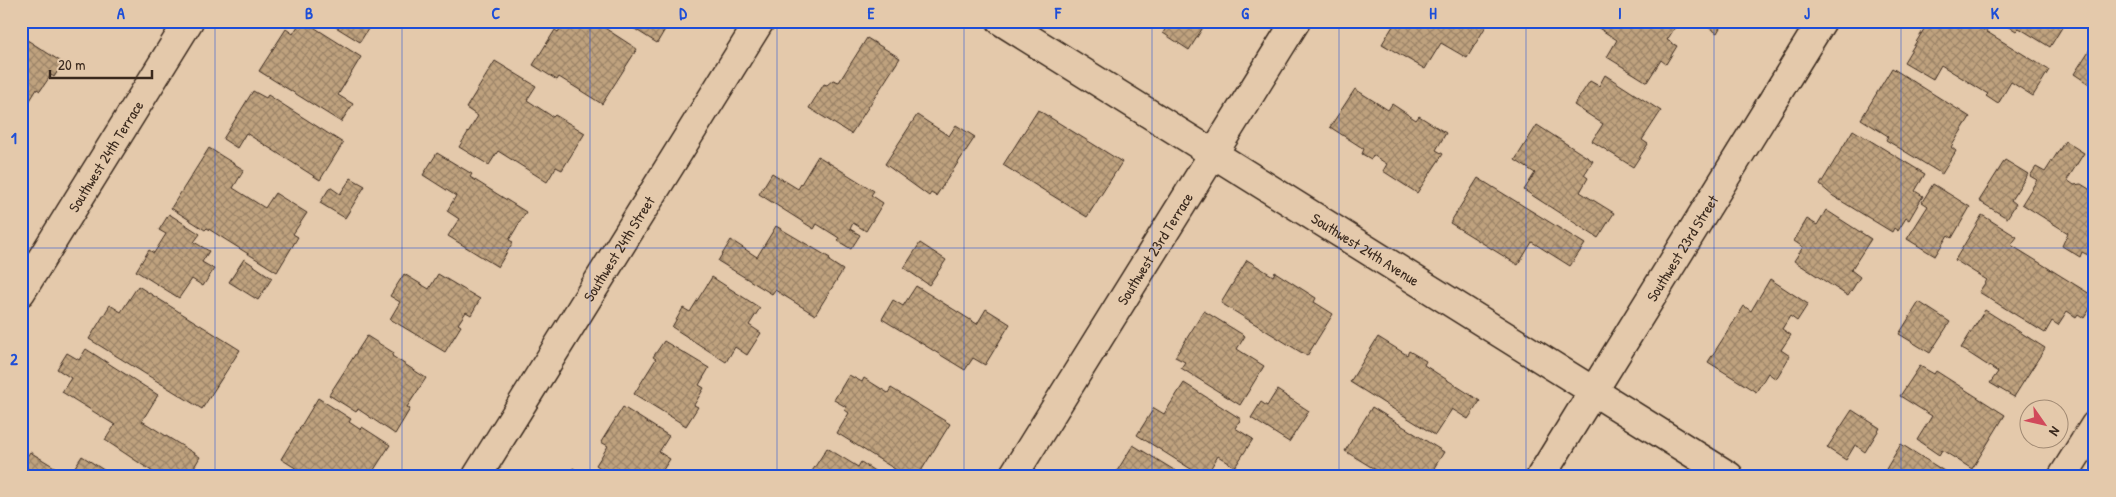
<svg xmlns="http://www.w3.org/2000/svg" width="2116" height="497" viewBox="0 0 2116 497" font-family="'Patrick Hand',sans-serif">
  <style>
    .building { fill: url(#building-cross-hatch); stroke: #3b2a1e }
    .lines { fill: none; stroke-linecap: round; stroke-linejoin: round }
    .minor-casing { stroke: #3b2a1e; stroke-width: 31 }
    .minor { stroke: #e4c9ab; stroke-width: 28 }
    .grid { fill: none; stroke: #1d4ed8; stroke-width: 1; stroke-opacity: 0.55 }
    .labels { text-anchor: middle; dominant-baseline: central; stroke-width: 4; stroke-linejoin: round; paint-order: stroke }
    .street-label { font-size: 15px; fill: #3b2a1e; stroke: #e4c9ab }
    .neatline { fill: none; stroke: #1d4ed8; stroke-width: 2 }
    .grid-label { font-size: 16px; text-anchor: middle; font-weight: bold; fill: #1d4ed8 }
  </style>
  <defs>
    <pattern id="building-cross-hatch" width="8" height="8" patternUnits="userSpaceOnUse" patternTransform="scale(1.25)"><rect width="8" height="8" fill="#bfa27e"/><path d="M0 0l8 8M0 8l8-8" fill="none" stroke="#9c8467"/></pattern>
  </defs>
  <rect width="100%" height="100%" fill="#e4c9ab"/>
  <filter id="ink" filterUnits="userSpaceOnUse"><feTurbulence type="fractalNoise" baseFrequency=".02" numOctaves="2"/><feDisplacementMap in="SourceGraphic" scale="10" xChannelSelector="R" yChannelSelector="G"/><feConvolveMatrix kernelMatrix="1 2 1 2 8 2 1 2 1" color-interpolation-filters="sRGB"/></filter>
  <g filter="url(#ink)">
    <path class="building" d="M301,21h3l57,36 -23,38 15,9 -12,18 -82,-51 27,-42 7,5z
      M326,21h47l-13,21z
      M565,21h29l43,28 -35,55 -43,-27 -2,3 -24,-15 22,-35 3,2z
      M622,21h48l-13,22z
      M1170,21h37l-18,29 -26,-17z
      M1396,21h93l-22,37 -26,-15 -16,26 -43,-25z
      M1601,21h67l8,5 -9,14 10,6 -11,18 -5,-4 -14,22 -40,-25 10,-17 -20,-13z
      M1699,21h25l-7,12z
      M1929,21h40l80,49 -16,26 -22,-14 -13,22 -12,-8 2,-2 -47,-29 -8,14 -29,-17z
      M2000,21h66l-16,26 -31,-19 -3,3z
      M21,36l42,27 -9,14 -3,-2 -11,16 -3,-2 -16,26z
      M867,38l33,20 -49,76 -42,-26 15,-24 3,1 6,-5 6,2z
      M2092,46l3,2v40l-21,-14z
      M495,61l41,25 -9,14 26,17 2,-2 30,18 -23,37 -6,-3 -9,15 -49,-31 -9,14 -30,-18 19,-31 -12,-8z
      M1892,68l78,49 -19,30 5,4 -14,23 -56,-34 2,-4 -27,-17z
      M1605,75l56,36 -19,29 6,4 -15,23 -41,-26 11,-17 -29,-19 16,-24 9,5z
      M1355,89l33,21 4,-6 24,16 3,-4 27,17 -10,17 7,4 -26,39 -34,-22 4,-7 -14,-9 -2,4 -9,-5 2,-5 -34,-22z
      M253,91l13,7 2,-3 75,48 -23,37 -74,-47 -9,15 -14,-9z
      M1038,110l84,52 -35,55 -84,-52z
      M917,115l32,21 7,-11 19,12 -39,59 -5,-3 -2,3 -44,-32z
      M1537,125l56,36 -9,14 4,3 -8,14 34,21 -16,25 -74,-48 11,-17 -20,-13z
      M1853,130l72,44 -10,17 8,5 -14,24 -3,-2 -8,13 -4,-3 -2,4 -59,-36 -13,-11z
      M2065,141l19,12 -17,27 7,5 7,-1 8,5 6,9v54l-3,5 -10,-5 -2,5 -18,-11 6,-13 -46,-29 15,-24 -7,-4 6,-9 9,5z
      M209,148l35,22 -11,18 32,20 10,-15 32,20 -14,21 5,3 -21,35 -70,-44 -2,2 -34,-22z
      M437,153l35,21 -2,3 56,35 -17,28 4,2 -15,25 -50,-31 11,-17 -12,-8 9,-15 -33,-21z
      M818,156l56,35 -3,4 12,8 -17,28 -13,-8 -3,6 10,6 -9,14 -13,-8 1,-3 -22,-14 -3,5 -55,-35 13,-21 26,16z
      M2005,160l23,14 -17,26 5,4 -9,14 -28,-17z
      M351,178l14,8 -20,32 -25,-15 10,-16 10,7z
      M1478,178l107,66 -15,22 -38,-24 -14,23 -68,-42z
      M1933,184l37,23 -18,31 -4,-3 -13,21 -28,-17 21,-33 -6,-4z
      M1826,210l45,29 -20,31 9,7 -12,19 -54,-35 9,-14 -9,-6 13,-22 10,6z
      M169,214l31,20 -6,8 15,9 -7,11 12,7 -11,17 -11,-7 -13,19 -43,-27 13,-21 5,3 12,-19 -7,-4z
      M1982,215l35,22 -6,8 79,49 -1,3 6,4 -11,17 -6,-4 -2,3 -9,-6 -9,14 -6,-4 -7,12 -66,-41 8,-12 -32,-20z
      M776,226l54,32 -1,3 14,9 -28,45 -40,-25 -3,4 -54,-33 13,-21 26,17z
      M920,243l26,17 -17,25 -25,-17z
      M244,259l28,19 -14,22 -29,-18z
      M1247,260l26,16 2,-4 41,26 -2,4 19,12 -26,42 -86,-53z
      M404,274l25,15 9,-15 42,25 -9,16 -5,-3 -8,12 3,2 -16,26 -55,-33 10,-17 -10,-6z
      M712,277l48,31 -11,17 12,8 -14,22 -12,-8 -9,15 -54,-35 11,-19 7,4z
      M1770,279l38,25 -11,17 -7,-5 -8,13 9,6 -10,15 9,6 -14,23 -8,-6 -12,19 -48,-30 36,-56 7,5z
      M138,286l102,64 -38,59 -113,-70 21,-34 11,7z
      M916,286l61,38 9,-15 24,15 -25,41 -12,-7 -8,12 -83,-51 11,-19 10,6z
      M1919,302l31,20 -20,31 -31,-19z
      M1985,310l60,38 -31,49 -24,-14 8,-11 -37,-24z
      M1204,311l41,25 -8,13 27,17 -24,39 -59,-37 4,-6 -10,-5z
      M367,336l27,17 -2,3 34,22 -19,29 3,2 -15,25 -37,-25 -2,3 -27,-17z
      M1378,337l29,18 2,-4 17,10 -2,4 56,36 -12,18 -16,-10 -17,26 -85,-53z
      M664,341l45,27 -10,17 5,3 -10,17 4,2 -12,19 -52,-32 22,-35 -3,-2z
      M86,349l72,46 -16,26 58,36 -11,19h-30l-54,-36 10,-15 -53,-33 9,-14 -14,-9 10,-16 12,7z
      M1920,366l14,8 2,-3 69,44 -33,54 -30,-19 -3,5 -22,-15 15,-24 -32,-20z
      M849,375l13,7 2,-4 24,15 3,-5 59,36 -32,52h-12l-69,-43 12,-20 -4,-3 1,-3 -12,-7z
      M1184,383l57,36 -6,9 18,11 -18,28 -17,-11 -12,20h-4l-65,-41 17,-27 10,6z
      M1277,390l32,21 -20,31 -38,-24 10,-16 6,4z
      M318,398l33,21 -2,3 12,8 1,-3 28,18 -20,31h-62l-27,-17z
      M623,407l46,29 -10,16 11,7 -11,17 -11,-6 -4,6h-32l-16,-11 12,-19 -7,-4z
      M1372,407l72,45 -10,16 11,8h-73l4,-6 -31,-19z
      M1852,410l28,18 -15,24 -10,-7 -9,15 -19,-12z
      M1901,444l51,32h-70z
      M1133,445l51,31h-70z
      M827,448l31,19 3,-5 21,14h-73z
      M30,452l39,24h-48v-10z
      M82,456l31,20h-44z
      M573,468l12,8h-17z"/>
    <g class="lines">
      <g class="minor-casing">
        <g id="minor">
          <path id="s1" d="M1001,21l728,455"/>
          <path id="s2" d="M21,292l168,-271"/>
          <path id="s3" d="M477,476l283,-455"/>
          <path id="s4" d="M1013,476l283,-455"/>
          <path id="s5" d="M1541,476l281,-455"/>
          <path d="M2063,476l32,-51"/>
        </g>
      </g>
      <use href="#minor" class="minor"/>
    </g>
  </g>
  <path class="grid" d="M215,21v455M402,21v455M590,21v455M777,21v455M964,21v455M1152,21v455M1339,21v455M1526,21v455M1714,21v455M1901,21v455M21,248h2074"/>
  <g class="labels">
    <g class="street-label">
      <text stroke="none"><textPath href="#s2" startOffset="160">Southwest 24th Terrace</textPath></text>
      <text stroke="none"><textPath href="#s3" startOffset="268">Southwest 24th Street</textPath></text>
      <text stroke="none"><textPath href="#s1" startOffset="430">Southwest 24th Avenue</textPath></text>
      <text stroke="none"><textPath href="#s5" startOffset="268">Southwest 23rd Street</textPath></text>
      <text stroke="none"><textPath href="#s4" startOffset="268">Southwest 23rd Terrace</textPath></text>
    </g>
  </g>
  <rect width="2116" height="497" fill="none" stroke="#e4c9ab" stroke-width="55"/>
  <g transform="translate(2044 424) rotate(124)"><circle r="24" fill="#e4c9ab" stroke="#a08973"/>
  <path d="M0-4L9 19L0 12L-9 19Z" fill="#d1495b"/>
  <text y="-8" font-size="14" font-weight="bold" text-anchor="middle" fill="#3b2a1e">N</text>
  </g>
  <path d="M50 70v8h102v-8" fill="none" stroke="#3b2a1e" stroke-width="2.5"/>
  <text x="58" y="70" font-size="15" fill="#3b2a1e" stroke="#e4c9ab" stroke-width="4" paint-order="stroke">20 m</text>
  <rect x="28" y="28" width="2060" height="442" class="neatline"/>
  <g class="grid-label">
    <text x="121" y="19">A</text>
    <text x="309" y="19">B</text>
    <text x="496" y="19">C</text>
    <text x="683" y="19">D</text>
    <text x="871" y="19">E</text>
    <text x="1058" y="19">F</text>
    <text x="1245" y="19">G</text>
    <text x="1433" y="19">H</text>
    <text x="1620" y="19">I</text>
    <text x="1807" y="19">J</text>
    <text x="1995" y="19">K</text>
    <text x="14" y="144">1</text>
    <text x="14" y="365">2</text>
  </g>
</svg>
